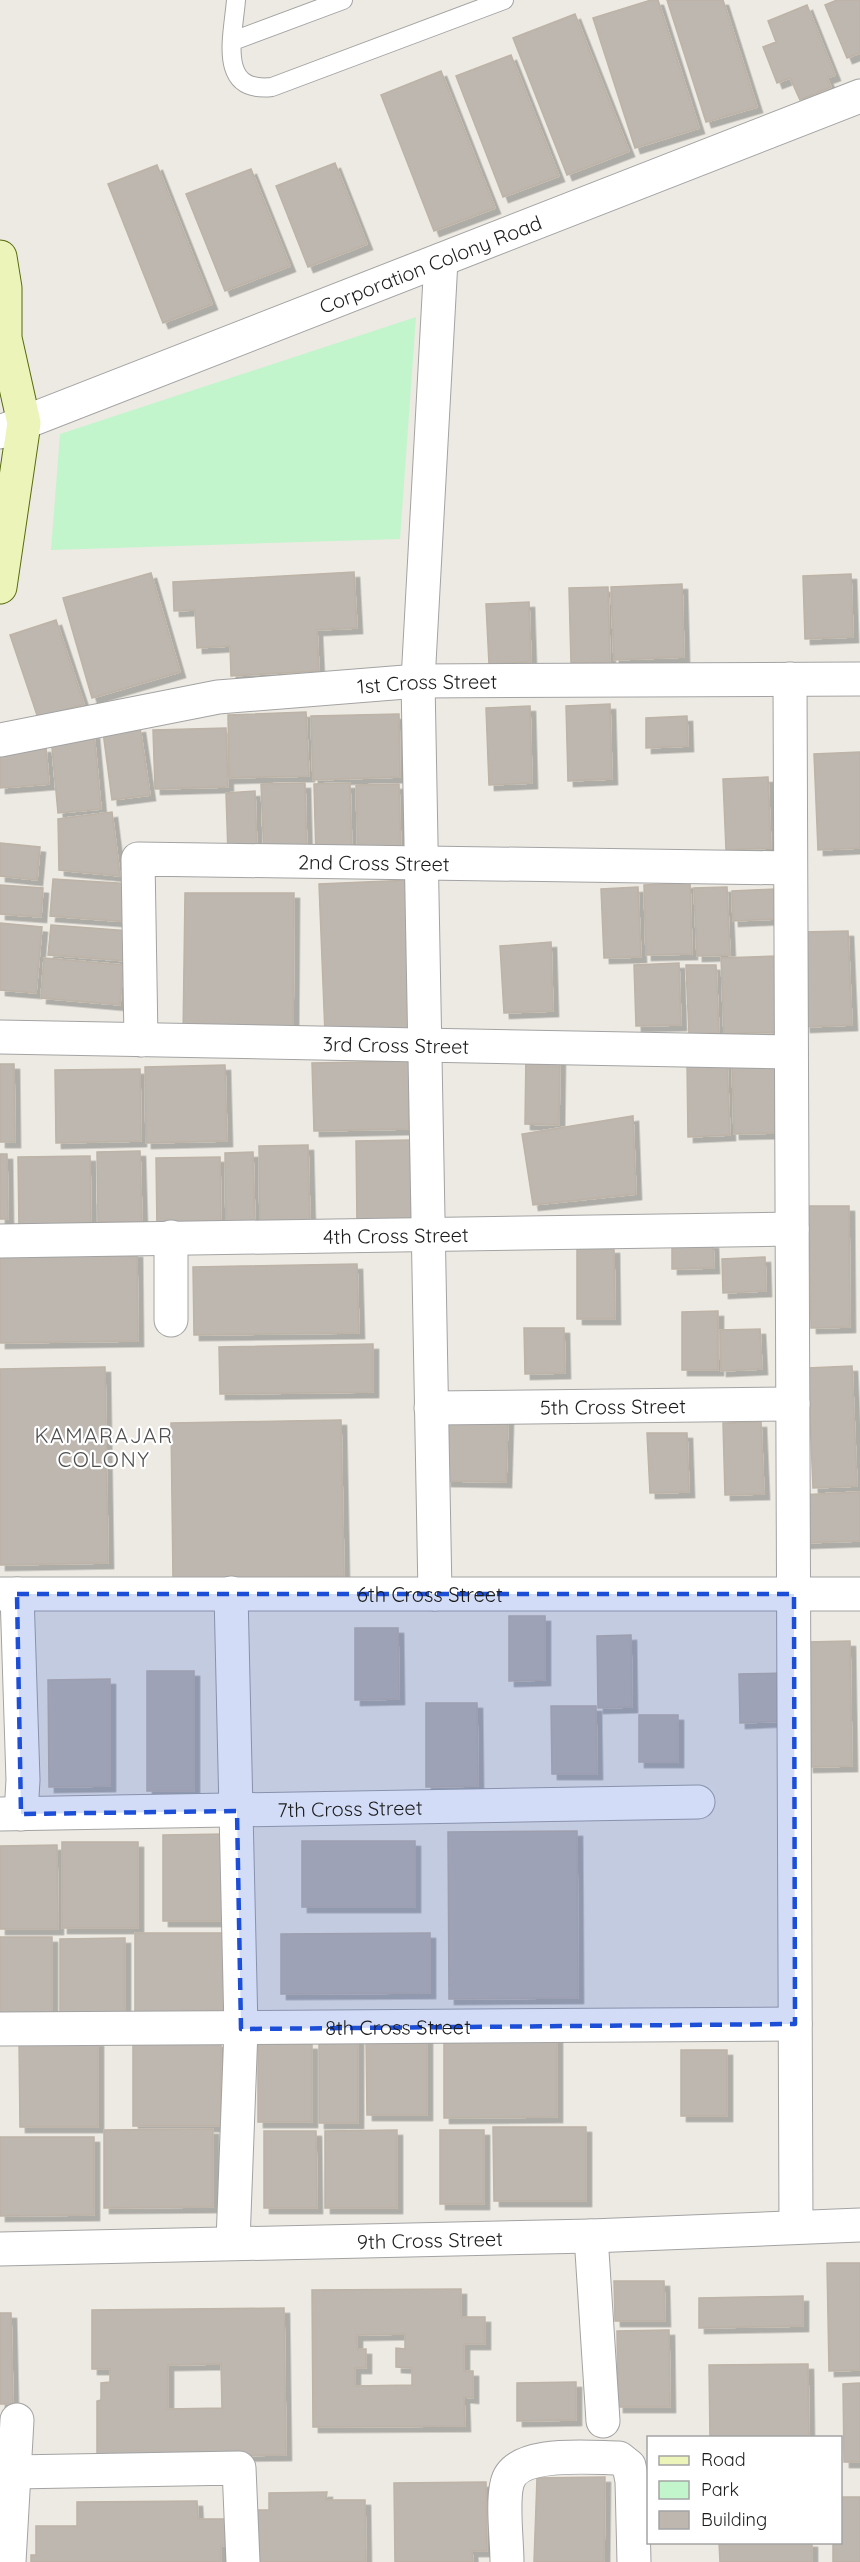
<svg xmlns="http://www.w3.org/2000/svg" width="860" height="2562" viewBox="0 0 860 2562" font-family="Quicksand,sans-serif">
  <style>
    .park { fill: #c2f5cb }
    .building { fill: #bdb7b0; stroke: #bdb3a6; stroke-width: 1.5; fill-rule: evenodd; filter: url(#shadow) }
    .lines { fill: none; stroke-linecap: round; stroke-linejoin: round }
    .service-casing { stroke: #a3a3a3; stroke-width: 20 }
    .minor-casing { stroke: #a3a3a3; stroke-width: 35 }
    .secondary-casing { stroke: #576a0d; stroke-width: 35 }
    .service { stroke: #fff; stroke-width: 18 }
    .minor { stroke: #fff; stroke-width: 33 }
    .secondary { stroke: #ecf4ba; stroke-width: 33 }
    .marked { fill: #1d4ed8; fill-opacity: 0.2; stroke: #1d4ed8; stroke-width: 4.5; stroke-dasharray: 12 8; stroke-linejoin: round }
    .labels { text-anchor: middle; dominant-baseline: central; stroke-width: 4.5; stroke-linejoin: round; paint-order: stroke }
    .street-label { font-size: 20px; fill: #1c1c1c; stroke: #fff }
    .neighbourhood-label { font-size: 21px; letter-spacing: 1.5px; fill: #4f4f4f; stroke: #fff }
  </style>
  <defs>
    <filter id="shadow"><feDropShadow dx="5.5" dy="5.5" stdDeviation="0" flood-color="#0004"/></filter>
  </defs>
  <rect width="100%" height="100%" fill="#edeae3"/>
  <path class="park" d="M416,317l-16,222 -349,11 9,-116z"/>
  <path class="building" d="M651,0h7l41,128 -64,20 -42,-130z
    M667,0h56l34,107 -51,15z
    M837,0h23v53l-13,5 -22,-53z
    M807,5l28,70 -8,3 4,9 -31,13 -10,-22 -13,5 -14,-36 13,-5 -8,-21z
    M575,14l54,137 -62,24 -54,-137z
    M511,55l48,121 -56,21 -47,-121z
    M441,71l54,137 -61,23 -53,-136z
    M335,163l32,81 -59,23 -32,-81z
    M157,165l55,139 -49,19 -55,-139z
    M251,169l39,97 -65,25 -39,-97z
    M354,572l3,56 -40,2 2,41 -88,5 -1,-30 -33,2 -2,-38 -21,1 -1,-29z
    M151,573l29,99 -88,26 -29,-100z
    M851,574l2,63 -48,2 -2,-63z
    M682,584l2,73 -70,3 -3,-73z
    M608,587l2,76h-39l-2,-75z
    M529,602l2,60 -42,2 -3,-60z
    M56,620l28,84 -46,14 -28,-83z
    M610,704l2,75 -44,2 -2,-75z
    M530,706l2,77 -43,2 -3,-77z
    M306,712l3,64 -80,2 -1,-63z
    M399,714l1,63 -87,3 -2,-64z
    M687,716l1,30 -42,2v-30z
    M140,727l10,68 -38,5 -9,-68z
    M226,728l2,59 -73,2 -2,-59z
    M94,733l7,76 -43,4 -7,-76z
    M46,747l3,37 -49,4v-38z
    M860,752v96l-42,2 -4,-96z
    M768,777l3,71 -45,2 -3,-71z
    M305,783l2,73 -43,1 -3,-73z
    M350,783l2,73 -36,1 -2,-73z
    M399,784l2,72 -43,1 -2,-72z
    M255,791l2,62 -29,1 -2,-61z
    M112,812l8,64 -61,-6 -1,-51z
    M0,843l40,4 -3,33 -37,-4z
    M53,879l80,5 -3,38 -80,-6z
    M411,880l5,153 -91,1 -6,-150z
    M690,883l2,71 -46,1 -2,-70z
    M0,885l43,3 -2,29 -41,-3z
    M638,887l3,70 -37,1 -3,-69z
    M727,887l3,68 -33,1 -3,-68z
    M775,889l1,30 -43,2 -1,-30z
    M185,893h109l-1,146 -110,-1z
    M0,923l42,4 -6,66 -36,-3z
    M51,925l79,6 -3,30 -79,-6z
    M848,931l4,94 -47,2 -4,-95z
    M551,942l2,69 -49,2 -4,-67z
    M777,956l3,76 -56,2 -3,-76z
    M44,958l79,7 -3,40 -79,-7z
    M679,963l2,62 -45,1 -2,-61z
    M686,965h30l3,68 -30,1z
    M526,1052h34l-1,73 -34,-1z
    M777,1060l2,73 -45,1 -2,-73z
    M409,1061v68l-95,2 -2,-68z
    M727,1062l3,73 -42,2 -1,-74z
    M0,1064h14l1,78h-15z
    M225,1065l2,76 -81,2 -1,-76z
    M140,1069l1,72 -85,2 -1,-73z
    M633,1116l3,78 -103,11 -11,-71z
    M410,1140l2,84 -55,1 -1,-84z
    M308,1145l2,78 -50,1 -1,-78z
    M140,1151l2,71h-44l-1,-70z
    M253,1152l2,74 -29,1 -1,-74z
    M0,1154h7l1,65h-8z
    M90,1156l1,71 -72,1 -1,-71z
    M220,1157l1,71 -64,1 -1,-71z
    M809,1206h40l1,121 -39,1z
    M713,1243l1,25 -42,1v-25z
    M614,1248l1,71h-38v-70z
    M137,1252l1,89 -138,2v-89z
    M765,1257l1,34 -43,2 -1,-34z
    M357,1264l2,69 -165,2 -1,-68z
    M718,1311v59h-36v-58z
    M524,1328h40l1,45 -40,1z
    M760,1329l2,40 -41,2 -1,-41z
    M373,1344v48l-153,2 -1,-47z
    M852,1366l5,120 -44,2 -5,-120z
    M105,1367l3,196 -108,2v-196z
    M508,1418l-2,64 -60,-1 -1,-57z
    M341,1420l3,156 -171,3 -2,-156z
    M761,1422l3,72 -39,1 -2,-72z
    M647,1433h40l2,59 -39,1z
    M860,1492v49l-59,2 -2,-48z
    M509,1616h36v64l-36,1z
    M355,1628h43l1,71 -44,1z
    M631,1635l1,72 -34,1 -1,-72z
    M850,1641l2,125 -44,1 -1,-125z
    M147,1671h47v120h-47z
    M785,1673l1,48 -46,2 -1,-49z
    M110,1679v107l-61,1 -1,-107z
    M426,1703h51l1,83 -52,1z
    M551,1706h45l1,68h-45z
    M639,1715h39v47h-39z
    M577,1831l1,167 -129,1 -1,-167z
    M225,1834l1,87h-63v-86z
    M302,1841h113v66h-113z
    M62,1842h76v86h-76z
    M57,1845l1,84h-58v-83z
    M135,1933h98v81h-98z
    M430,1933v60l-149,1v-60z
    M0,1937h52v80l-52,1z
    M125,1938v78h-65v-77z
    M319,2032h39v91h-39z
    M557,2032v85l-113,1v-85z
    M366,2034h61v81h-60z
    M19,2041h79v86h-78z
    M133,2042h88v84h-88z
    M258,2044h54v78h-54z
    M681,2050h46v66h-46z
    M493,2127h93v74h-92z
    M213,2129v78l-109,1v-78z
    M397,2130v78h-72v-77z
    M440,2130h44v74h-44z
    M264,2131h52l1,77h-53z
    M0,2137h94v78l-94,1z
    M827,2263h33v107l-31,1z
    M614,2281h50l1,40h-50z
    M461,2289v28h24v27h-21v27h9v27l-9,-1 1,29 -152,1 -1,-137zM405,2334v15l-9,-1v19l16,1v17l-57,1v-18h11v-19h-9v-14z
    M803,2296v30l-104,2v-30z
    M284,2308l2,147 -189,3v-57l4,-1v-17l9,-1v-13h-18v-59zM221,2364l1,44 -54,1v-44z
    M0,2313h11l2,91h-13z
    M669,2330l1,77h-52l-1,-76z
    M808,2364l1,74h-99l-1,-73z
    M576,2382v38l-59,1v-38z
    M860,2383v79h-16l-1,-78z
    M605,2477l-1,85h-70l3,-84z
    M486,2482l1,69h-15l1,11h-78l-1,-79z
    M327,2492l-1,8h39l1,62h-117l-1,-52h21v-17z
    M840,2497h20v65h-27v-20h7z
    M197,2501l1,18h35v26l-12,1v16h-190v-7h5v-29h41v-24z
    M719,2542h93v20h-92z"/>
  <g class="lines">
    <g class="service-casing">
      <path id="service" d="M236,0c-3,37 -19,93 36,87l232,-87
        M233,41l110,-41"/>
    </g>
    <g class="minor-casing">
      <g id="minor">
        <path id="s1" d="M0,432l860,-336"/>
        <path d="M790,679l6,1548"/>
        <path id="s2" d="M0,740l218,-43 200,-16 442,-2"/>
        <path id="s3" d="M0,1037l791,15"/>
        <path id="s4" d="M141,1040l-3,-181 652,9"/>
        <path id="s5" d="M0,1241l792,-12"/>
        <path d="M171,1320v-83"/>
        <path id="s6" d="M431,1408l362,-4"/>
        <path d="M231,1593l10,436 -8,213"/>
        <path id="s7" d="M0,1594h860"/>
        <path d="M17,1594l6,186 -2,34"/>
        <path d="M435,1594l-17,-913 23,-421"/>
        <path id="s8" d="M0,1814l698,-12"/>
        <path id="s9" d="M0,2029l795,-5"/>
        <path d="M591,2236l12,185"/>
        <path id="s10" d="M0,2249l591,-13 269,-11"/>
        <path d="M14,2472l225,-4 4,94"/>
        <path d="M9,2562l8,-142"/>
        <path d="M507,2562c0,-21 -5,-59 0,-78 7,-35 84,-26 112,-26l10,8 3,15 2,81"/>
      </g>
    </g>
    <g class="secondary-casing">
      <path id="secondary" d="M0,257l5,31v50l19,85 -24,164"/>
    </g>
    <use href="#service" class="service"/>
    <use href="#minor" class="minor"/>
    <use href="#secondary" class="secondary"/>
  </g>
  <path class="marked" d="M17,1594h777l1,430 -554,5 -4,-218 -216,3z"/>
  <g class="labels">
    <g class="street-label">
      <text stroke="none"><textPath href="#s1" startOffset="462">Corporation Colony Road</textPath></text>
      <text stroke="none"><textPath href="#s2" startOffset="432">1st Cross Street</textPath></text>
      <text stroke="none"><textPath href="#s4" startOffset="417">2nd Cross Street</textPath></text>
      <text stroke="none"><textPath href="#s3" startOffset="396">3rd Cross Street</textPath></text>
      <text stroke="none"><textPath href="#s5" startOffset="396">4th Cross Street</textPath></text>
      <text stroke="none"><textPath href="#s6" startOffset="182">5th Cross Street</textPath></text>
      <text stroke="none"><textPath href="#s7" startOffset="430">6th Cross Street</textPath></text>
      <text stroke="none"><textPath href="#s8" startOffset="350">7th Cross Street</textPath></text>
      <text stroke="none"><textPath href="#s9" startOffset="398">8th Cross Street</textPath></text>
      <text stroke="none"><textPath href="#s10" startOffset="430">9th Cross Street</textPath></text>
    </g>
    <g class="neighbourhood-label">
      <text x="104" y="1435">KAMARAJAR<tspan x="104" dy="24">COLONY</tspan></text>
    </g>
  </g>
  <rect x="647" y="2436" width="195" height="108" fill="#ffffff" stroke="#a4a4a4" stroke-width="1.5"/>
  <rect x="659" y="2456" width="30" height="9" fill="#ecf4ba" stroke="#a4a4a4" stroke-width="1.5"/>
  <text x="701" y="2466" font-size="18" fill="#1c1c1c">Road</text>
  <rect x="659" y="2481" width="30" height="18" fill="#c2f5cb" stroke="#a4a4a4" stroke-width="1.5"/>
  <text x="701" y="2496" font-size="18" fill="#1c1c1c">Park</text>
  <rect x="659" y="2511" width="30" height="18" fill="#bdb7b0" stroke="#a4a4a4" stroke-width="1.5"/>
  <text x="701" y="2526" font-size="18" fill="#1c1c1c">Building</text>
</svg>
